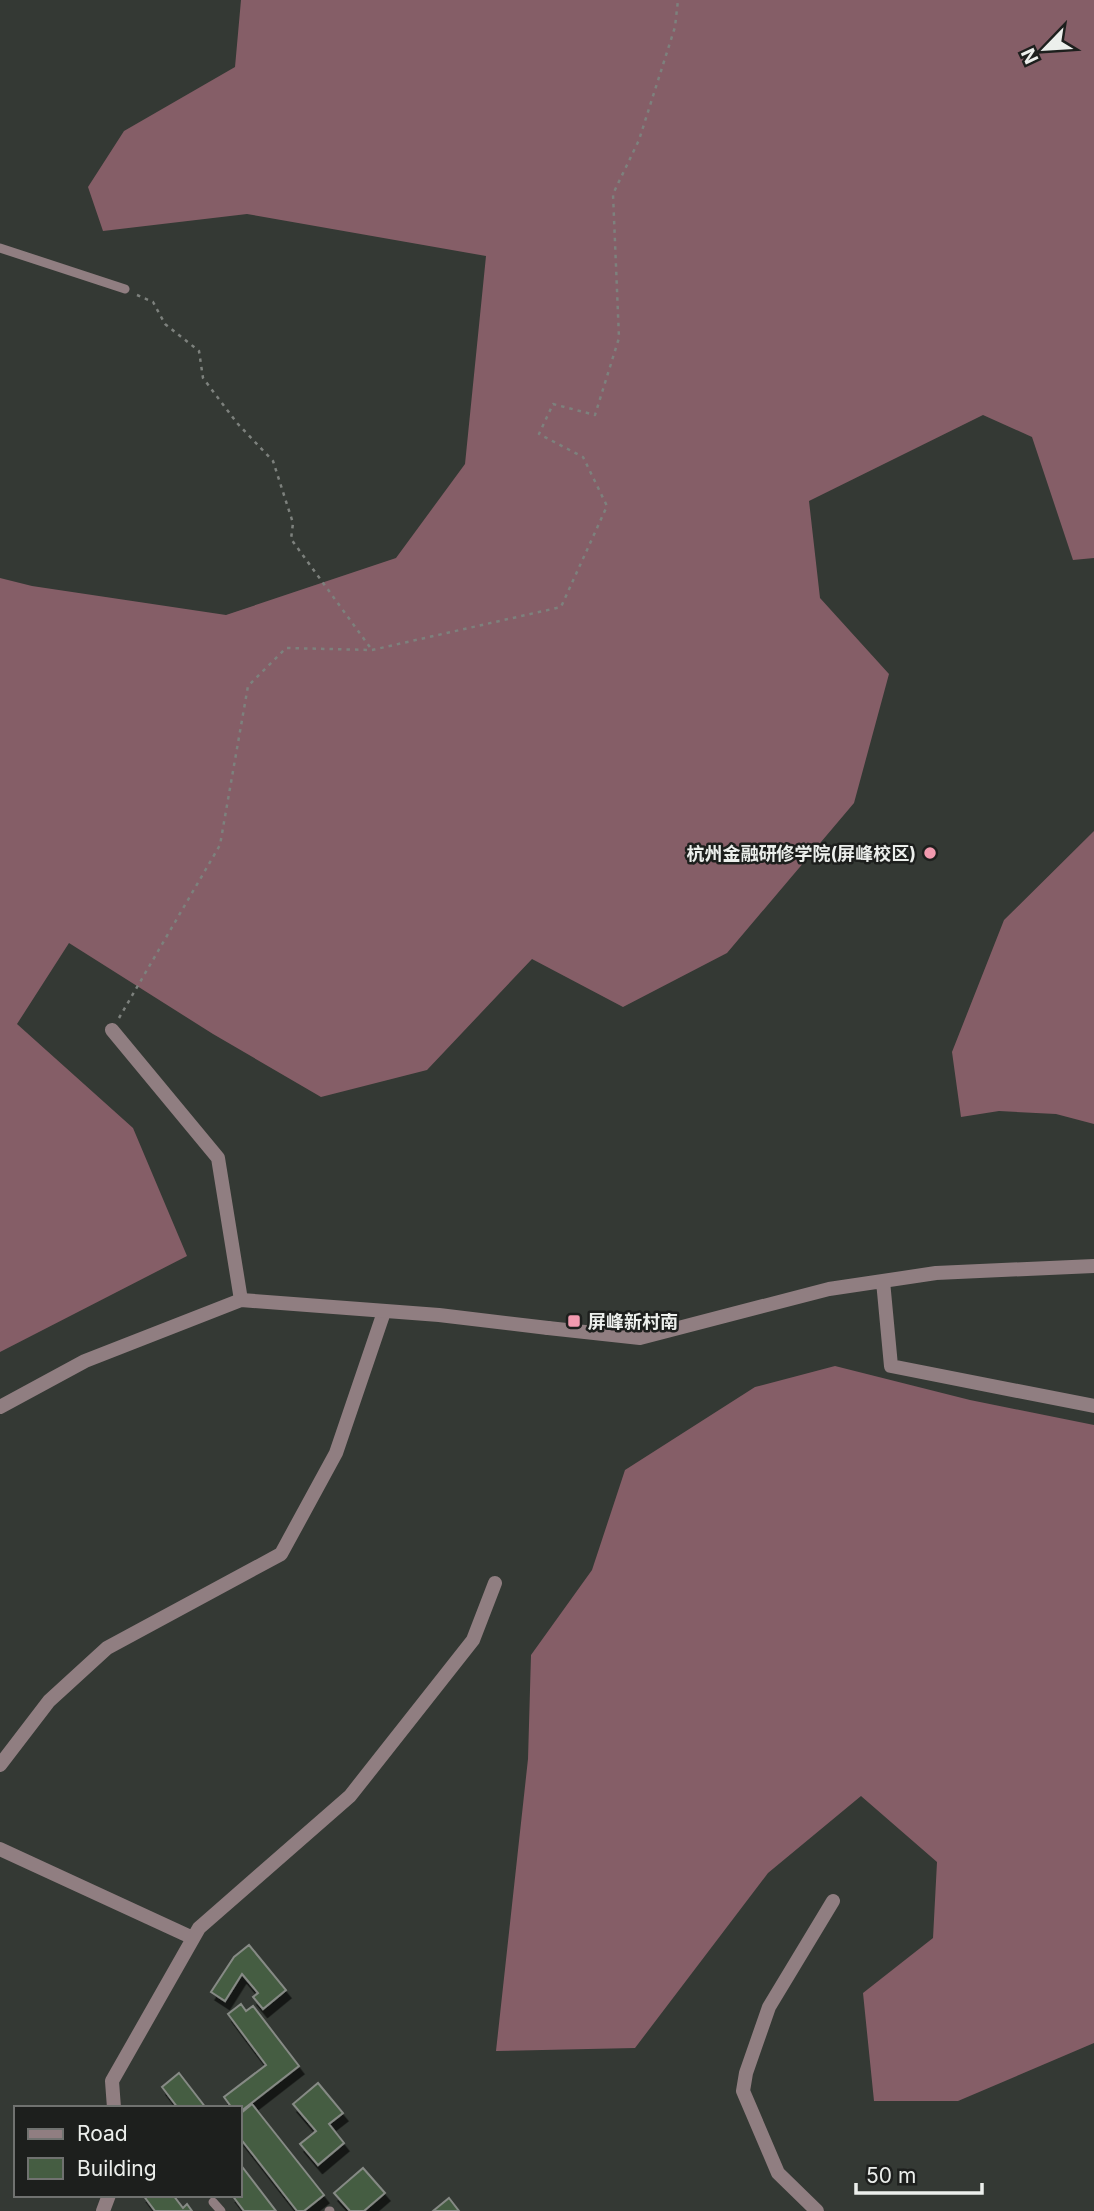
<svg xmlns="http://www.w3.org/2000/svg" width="1094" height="2211" viewBox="0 0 1094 2211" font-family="Inter,'Noto Sans SC',sans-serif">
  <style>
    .forest { fill: #855e67 }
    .building { fill: #455d42; stroke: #868a85; stroke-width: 2; filter: url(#shadow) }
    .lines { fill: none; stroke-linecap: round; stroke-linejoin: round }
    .path { stroke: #7d817d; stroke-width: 2.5; stroke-dasharray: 3.5 5; stroke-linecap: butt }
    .service { stroke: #907e81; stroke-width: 9 }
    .minor { stroke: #907e81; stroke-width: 14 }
    .tertiary { stroke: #907e81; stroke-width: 14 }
    .poi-dot { fill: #f29aaf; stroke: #1d1f1d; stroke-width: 2.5 }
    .labels { text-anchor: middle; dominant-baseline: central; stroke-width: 5; stroke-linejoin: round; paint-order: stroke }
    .poi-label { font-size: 18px; font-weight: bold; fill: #ecefec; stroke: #1d1f1d; text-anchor: end }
  </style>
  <defs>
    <filter id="shadow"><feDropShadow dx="4.5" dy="8" stdDeviation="0" flood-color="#0009"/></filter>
  </defs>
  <rect width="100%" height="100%" fill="#343934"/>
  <path class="forest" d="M241,0h853v558l-21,2 -41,-123 -49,-22 -174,86 11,97 69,76 -35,129 -127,150 -104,54 -91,-48 -105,111 -106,27 -108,-63 -144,-91 -52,81 116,104 54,128 -187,96v-774l32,8 194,29 170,-57 69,-94 21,-208 -239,-42 -144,17 -15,-44 36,-56 111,-64z
    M1094,831v293l-38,-10 -57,-3 -38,6 -9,-65 52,-132z
    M835,1366l135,34 124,25v618l-136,58h-84l-11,-108 70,-55 4,-76 -76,-66 -93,77 -133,175 -139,3 32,-292 3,-104 61,-85 33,-100 130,-83z"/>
  <path class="building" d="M249,1945l37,45 -23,19 -10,-12 5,-4 -16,-19 -17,27 -14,-9 23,-35z
    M241,2004l5,7 7,-5 46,60 -59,46v-4h-8l-8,-11 42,-32 -38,-51z
    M179,2073l27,35h-28l-16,-21z
    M318,2083l25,30 -14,11 15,19 -26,22 -18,-21 16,-13 -23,-27z
    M252,2104l72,91 -20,16h-7l-57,-73v-24z
    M240,2164l36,47h-32l-12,-16h8z
    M363,2168l22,25 -21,18h-14l-16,-18z
    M143,2195h30l10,13 4,-4 5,7h-37z
    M449,2198l10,13h-26z"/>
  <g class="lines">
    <path class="path" d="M137,295l16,7 12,22 34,27 4,27 34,45 36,38 20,62 -2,16 81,111
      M119,1018l101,-173 28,-159 38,-38 86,2 189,-43 46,-101 -24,-49 -44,-23 14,-30 42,11 24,-77 -6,-144 26,-54 36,-113 3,-27"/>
    <path class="service" d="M0,248l125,41
      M213,2202l8,9
      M329,2211h1"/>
    <path class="minor" d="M112,1030l106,128 23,142
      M883,1281l8,85 203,40
      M548,1328l92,10 189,-49 107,-16 158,-7
      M0,1765l49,-64 58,-53 174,-94 55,-101 48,-141
      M0,1849l193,89
      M114,2108l-2,-27 87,-153 151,-132 123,-156 22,-57
      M103,2211l6,-16
      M817,2211l-39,-38 -35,-82 3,-18 23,-66 64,-106"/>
    <path class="tertiary" d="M0,1407l85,-46 156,-61 198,15 109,13"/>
  </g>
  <g class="poi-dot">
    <circle cx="930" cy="853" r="7"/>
    <rect x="567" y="1314" width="14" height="14" rx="3.5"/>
  </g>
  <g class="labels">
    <g class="poi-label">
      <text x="916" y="853">杭州金融研修学院(屏峰校区)</text>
      <text x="588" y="1321" text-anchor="start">屏峰新村南</text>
    </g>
  </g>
  <rect x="14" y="2106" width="228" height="91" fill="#1d1f1d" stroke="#707270" stroke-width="2"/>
  <rect x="28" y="2129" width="35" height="10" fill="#907e81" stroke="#707270" stroke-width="2"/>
  <text x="77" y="2141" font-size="21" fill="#ecefec">Road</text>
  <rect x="28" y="2158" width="35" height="21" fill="#455d42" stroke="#707270" stroke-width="2"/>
  <text x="77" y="2176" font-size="21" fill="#ecefec">Building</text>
  <g transform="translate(1045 49) rotate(245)" stroke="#1d1f1d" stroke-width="5" paint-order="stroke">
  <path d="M0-5L12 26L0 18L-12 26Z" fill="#ecefec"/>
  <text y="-10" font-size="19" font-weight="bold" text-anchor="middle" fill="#ecefec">N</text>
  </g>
  <path d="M856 2183v10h126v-10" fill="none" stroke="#ecefec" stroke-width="3.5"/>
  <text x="866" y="2183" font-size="21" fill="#ecefec" stroke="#1d1f1d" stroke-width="5" paint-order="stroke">50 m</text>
</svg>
